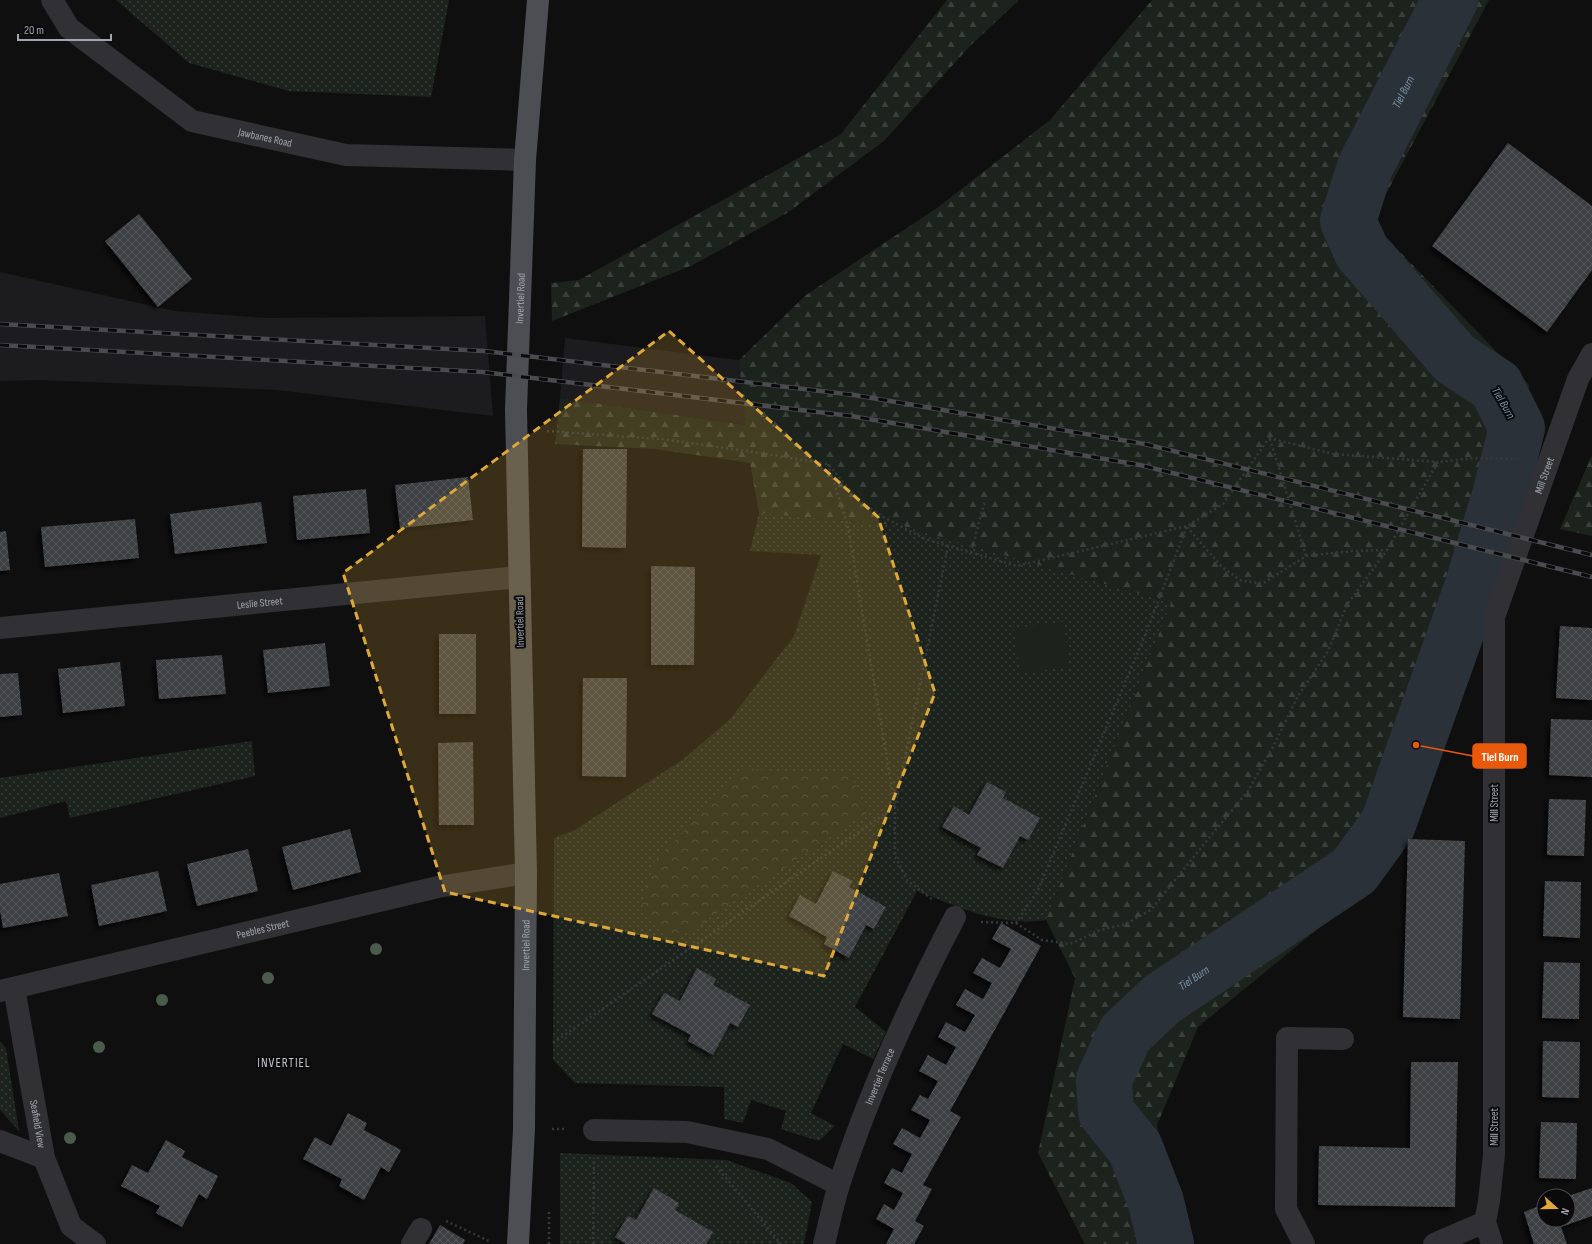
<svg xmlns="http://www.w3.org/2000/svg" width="1592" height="1244" viewBox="0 0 1592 1244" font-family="'Sofia Sans Condensed',sans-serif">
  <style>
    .built { fill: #1c1b1d }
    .grass { fill: url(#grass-dots) }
    .forest { fill: url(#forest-firs) }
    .park { fill: url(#park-crowns) }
    .pitch { fill: #1c231d }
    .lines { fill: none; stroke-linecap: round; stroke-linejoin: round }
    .river { stroke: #2a3138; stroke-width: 56 }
    .building { fill: url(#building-cross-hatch); filter: url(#shadow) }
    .path { stroke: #37383c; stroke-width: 2.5; stroke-dasharray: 2 3; stroke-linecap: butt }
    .minor { stroke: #313135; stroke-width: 22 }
    .major { stroke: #4d4e54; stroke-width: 22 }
    .rail-casing { stroke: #4a4b50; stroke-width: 4.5 }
    .rail { stroke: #0a0a0b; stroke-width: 3; stroke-dasharray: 9; stroke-linecap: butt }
    .tree { fill: #4a5b4c }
    .marked { fill: #dfa939; fill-opacity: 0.2; stroke: #dfa939; stroke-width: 3; stroke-dasharray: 8 5; stroke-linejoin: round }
    .labels { text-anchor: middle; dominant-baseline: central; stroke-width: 4; stroke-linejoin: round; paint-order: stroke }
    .street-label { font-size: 11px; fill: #a2a6b0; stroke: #0a0a0b }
    .water-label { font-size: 12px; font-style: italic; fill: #7b93a9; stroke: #0a0a0b }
    .quarter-label { font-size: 13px; letter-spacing: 1px; fill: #c2c5cd; stroke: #0a0a0b }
    .leader { fill: none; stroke: #e8590c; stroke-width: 1.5 }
    .callout-dot { fill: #e8590c; stroke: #0a0a0b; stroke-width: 1.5 }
    .callout { fill: #e8590c; stroke: #e8590c; stroke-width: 1.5 }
    .callout-label { font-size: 12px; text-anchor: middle; font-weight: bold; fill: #fff }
  </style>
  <defs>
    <pattern id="grass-dots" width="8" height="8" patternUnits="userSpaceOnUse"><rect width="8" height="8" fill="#1c231d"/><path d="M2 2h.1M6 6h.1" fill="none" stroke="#3a403b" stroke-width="1.8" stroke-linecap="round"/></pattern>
    <pattern id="forest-firs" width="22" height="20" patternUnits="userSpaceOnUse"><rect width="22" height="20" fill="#1c231d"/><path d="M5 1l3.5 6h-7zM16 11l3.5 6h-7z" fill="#3a403b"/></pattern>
    <pattern id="park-crowns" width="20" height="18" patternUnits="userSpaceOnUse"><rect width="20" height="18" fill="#1c231d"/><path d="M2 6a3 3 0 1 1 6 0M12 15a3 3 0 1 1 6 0" fill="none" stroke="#3a403b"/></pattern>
    <pattern id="building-cross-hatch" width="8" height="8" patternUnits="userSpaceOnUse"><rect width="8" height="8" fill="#3e3f43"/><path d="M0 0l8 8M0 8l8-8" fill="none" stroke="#57585c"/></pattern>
    <filter id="shadow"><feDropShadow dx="-3.5" dy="3.5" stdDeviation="2" flood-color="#0009"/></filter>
  </defs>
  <rect width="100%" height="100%" fill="#0f0f10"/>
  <path class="built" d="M0,272l175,39 90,7 220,-2 8,100 -216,-26 -238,-10 -39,1z
    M565,338l221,28 -31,60 -195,-28z"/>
  <path class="grass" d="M116,0h333l-18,97 -142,-6 -100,-28z
    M759,513l144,13 268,77 -125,317c-46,7 -87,-13 -129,-29l-62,116 31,25 -13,27 -30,-15 -32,69 24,13 -16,15 -38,-12 5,-18 -35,-11 -8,23 -19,-4v-32l-149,-4 -22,-23 1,-222 21,-8 110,-72 46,-40 63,-82 27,-81 -71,-4z
    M252,741l3,35 -185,42 -4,-17 -66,17v-40z
    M0,1041l6,7 13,83 -19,-21z
    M560,1153l166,7 65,23 21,19 -8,42h-244z"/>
  <path class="forest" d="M947,0h72l-49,46 -86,95 -97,72 -94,52 -141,56 -1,-38 28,-3 261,-145z
    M1152,0h337l-118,222 158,163 -4,48 -111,372 -49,85 -167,137 -41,98 28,119h-100l-47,-91 37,-175 -29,-58 125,-317 -268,-77 -144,-13 -9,-50 -95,-14 -100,-5 5,-46 186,27 -7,-65 67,-65 131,-87 113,-88z
    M1592,455v81l-32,-7z"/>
  <path class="park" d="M745,769l105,4 18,39 -196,131 -30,-37 12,-44z"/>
  <path class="pitch" d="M1064,622l5,45 -49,6 -6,-45z"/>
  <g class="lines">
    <path class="river" id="s1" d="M1166,1244l-10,-42 -21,-54 -29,-36 -2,-32 21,-46 37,-35 192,-128 34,-47 84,-236 28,-93 17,-67 -21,-42 -41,-27 -93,-107 -14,-31 17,-54 85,-167"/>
  </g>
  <path class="building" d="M1508,143l84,63v64l-45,62 -115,-86z
    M139,214l53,65 -34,28 -53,-66z
    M583,449h44l-1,99 -44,-1z
    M468,477l5,43 -73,8 -5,-43z
    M366,489l4,44 -73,7 -4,-44z
    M261,502l6,41 -92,11 -5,-40z
    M135,519l4,39 -94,9 -4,-40z
    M6,531l4,39 -10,1v-39z
    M651,566l44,1 -1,98h-43z
    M1560,626l32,2v72l-36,-2z
    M439,634h37v80h-37z
    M325,643l5,43 -62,7 -5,-43z
    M222,655l4,39 -67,5 -3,-39z
    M120,662l5,44 -62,7 -5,-44z
    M18,673l4,42 -22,2v-43z
    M583,678h44l-1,99 -44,-1z
    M1551,719l41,1v57l-43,-2z
    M473,742l1,83h-35l-1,-82z
    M987,782l19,10 -3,6 37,20 -12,22 -8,-4 -17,32 -26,-13 4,-7 -39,-21 12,-21 15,9z
    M1549,799l37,1 -2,56 -37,-1z
    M350,829l11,43 -68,18 -11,-43z
    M1408,839l57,2 -5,178 -57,-2z
    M248,849l10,42 -61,15 -10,-42z
    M158,871l9,40 -68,15 -8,-41z
    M833,871l20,10 -4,6 37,20 -12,22 -8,-4 -17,33 -25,-14 3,-7 -38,-21 11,-21 16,9z
    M59,873l9,43 -65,12 -3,-18v-26z
    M1545,881l36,1 -1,56 -37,-2z
    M1001,923l40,23 -91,165 11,6 -38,68 9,4 -17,32 9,5 -10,18h-28l8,-15 -18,-10 8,-15 10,6 9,-17 -19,-10 8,-15 10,5 10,-19 -19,-10 9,-16 18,10 10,-18 -19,-10 9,-15 8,4 10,-18 -19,-10 9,-16 18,10 10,-18 -18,-10 8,-15 19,10 10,-17 -19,-10 9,-16 18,10 9,-16 -19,-10 9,-15 18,10 11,-19 -19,-10z
    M1544,962l36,1 -1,56 -37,-1z
    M697,968l19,11 -3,6 37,20 -12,22 -8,-4 -17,32 -25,-14 3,-6 -39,-21 12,-21 16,8z
    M1543,1041l37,1 -1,56 -37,-1z
    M1411,1062h47l-3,145 -137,-2 1,-59 91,2z
    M348,1113l19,10 -3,7 37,20 -12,22 -8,-5 -17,33 -25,-14 3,-7 -39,-20 12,-22 16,9z
    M1541,1122l36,1 -1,56 -37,-1z
    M166,1140l19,11 -3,6 36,19 -11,23 -8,-5 -17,33 -26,-14 4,-7 -39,-20 11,-21 16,8z
    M654,1188l25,15 -4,7 38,22 -7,12h-80l-11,-7 13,-21 8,4z
    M1592,1188v28l-31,11 6,17h-33l-10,-32 20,-8v16h24v-24z
    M440,1225l25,15 -2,4h-34z"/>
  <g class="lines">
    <path class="path" d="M547,431l114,8 92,13 75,12 30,36 27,18 40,21 92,27 170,-40 36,-22 46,-66
      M1269,438l64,16 105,8
      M1270,439l36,117
      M828,464l20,63 47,280v49l12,24 27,21
      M1187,527l35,40 18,13 22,4 44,-28 46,-5 35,-1
      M971,553l14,-53
      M981,922l35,1 22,-33 108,-257 41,-107
      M1016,923l26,17 28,4 30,-14 26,-6 25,-14 62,-77 35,-42 27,-48 23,-47 30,-45 19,-46 40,-55 51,-88 36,-4 46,1
      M553,1043l342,-236 53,-261
      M552,1129h15
      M716,1166l65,78
      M446,1221l45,21
      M549,1244v-35
      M593,1244l1,-86"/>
    <g class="minor">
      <path id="s2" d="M52,0l17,28 123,93 154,34 179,5"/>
      <path id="s3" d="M0,628l519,-51"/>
      <path id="s4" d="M14,988l30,170 27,68 24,18"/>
      <path id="s5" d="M0,991l438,-104 88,-14"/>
      <path d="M594,1130l93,2 81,17 71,36"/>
      <path d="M0,1141l44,17"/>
      <path d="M412,1244l9,-15"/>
      <path id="s6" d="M824,1244c5,-20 9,-40 15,-59 30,-93 71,-182 116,-268"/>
      <path d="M1304,1244l-18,-35 1,-171 56,1"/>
      <path d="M1434,1244l51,-22"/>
      <path id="s7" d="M1492,1244l-7,-22 4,-21 5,-47v-537l84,-238 14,-25"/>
    </g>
    <path class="major" id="s8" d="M518,1244l6,-115 2,-256 -10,-463 9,-250 13,-160"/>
    <g class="rail-casing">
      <path id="rail" d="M0,324l484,27 370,44 291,49 447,111
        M0,345l482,27 369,44 289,49 452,112"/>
    </g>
    <use href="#rail" class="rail"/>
  </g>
  <g class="tree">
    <circle cx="376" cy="949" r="6"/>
    <circle cx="268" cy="978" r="6"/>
    <circle cx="162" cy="1000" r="6"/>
    <circle cx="99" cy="1047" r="6"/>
    <circle cx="70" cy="1138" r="6"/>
  </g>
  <path class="marked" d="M669,331l209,186 57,176 -111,283 -379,-84 -102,-319z"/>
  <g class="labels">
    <g class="street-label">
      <text stroke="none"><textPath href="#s2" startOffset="262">Jawbanes Road</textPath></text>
      <text stroke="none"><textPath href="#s8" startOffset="946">Invertiel Road</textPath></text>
      <text stroke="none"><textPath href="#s7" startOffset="779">Mill Street</textPath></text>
      <text stroke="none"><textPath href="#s3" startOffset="261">Leslie Street</textPath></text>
      <text transform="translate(520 622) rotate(-91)">Invertiel Road</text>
      <text transform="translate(1494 803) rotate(-90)">Mill Street</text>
      <text stroke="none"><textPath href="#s5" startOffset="270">Peebles Street</textPath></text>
      <text stroke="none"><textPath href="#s8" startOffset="299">Invertiel Road</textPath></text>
      <text stroke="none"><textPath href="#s6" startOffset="177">Invertiel Terrace</textPath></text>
      <text stroke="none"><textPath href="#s4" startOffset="138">Seafield View</textPath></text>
      <text transform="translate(1494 1127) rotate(-90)">Mill Street</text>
    </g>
    <g class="water-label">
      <text stroke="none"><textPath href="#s1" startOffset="1399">Tiel Burn</textPath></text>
      <text transform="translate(1503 403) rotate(60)">Tiel Burn</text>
      <text stroke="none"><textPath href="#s1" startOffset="319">Tiel Burn</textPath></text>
    </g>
    <g class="quarter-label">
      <text x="284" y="1063">INVERTIEL</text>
    </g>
  </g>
  <path class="leader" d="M1416 745L1473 756"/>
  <circle class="callout-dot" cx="1416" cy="745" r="4"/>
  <rect class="callout" x="1473" y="744" width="53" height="24" rx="4"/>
  <g class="callout-label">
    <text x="1500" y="761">Tiel Burn</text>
  </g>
  <g transform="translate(1556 1208) rotate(111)"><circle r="19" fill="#0a0a0b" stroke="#47484d"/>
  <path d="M0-3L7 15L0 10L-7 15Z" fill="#dfa939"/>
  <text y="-6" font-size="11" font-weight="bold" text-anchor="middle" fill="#a2a6b0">N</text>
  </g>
  <path d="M18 34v6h93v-6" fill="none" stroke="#a2a6b0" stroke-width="2"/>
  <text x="24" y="34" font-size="12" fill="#a2a6b0" stroke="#0a0a0b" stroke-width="3" paint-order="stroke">20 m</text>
</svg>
